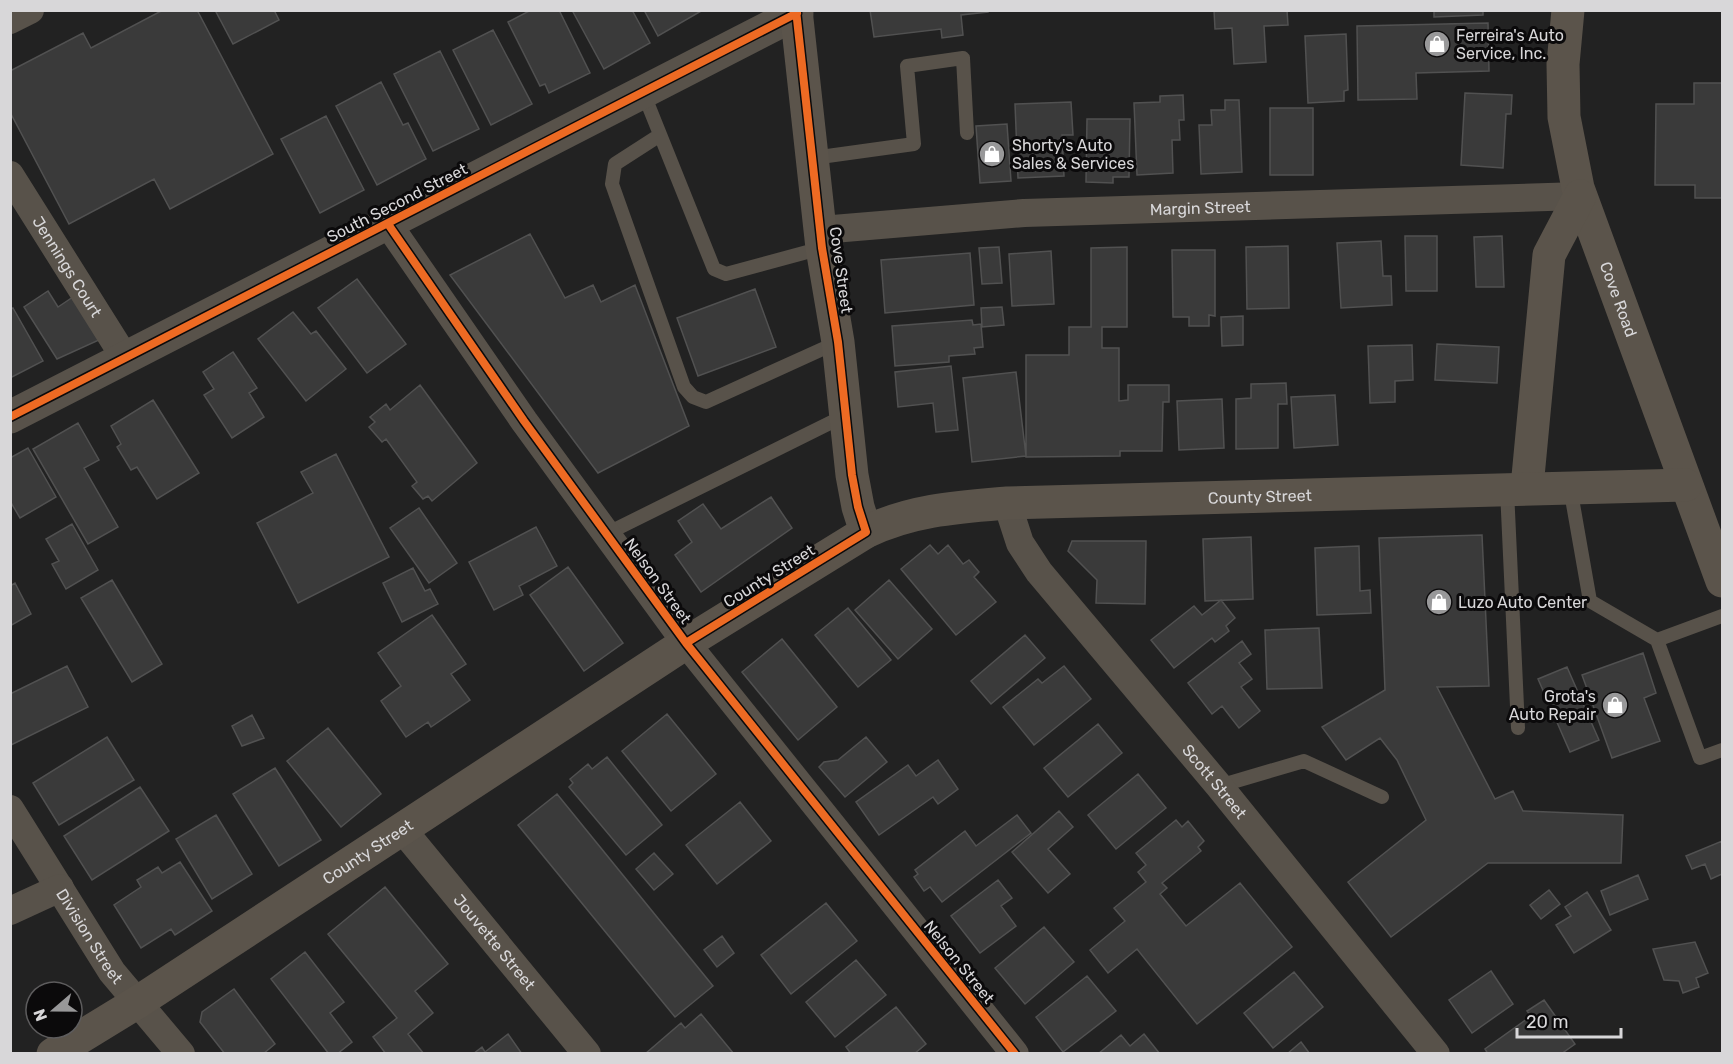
<svg xmlns="http://www.w3.org/2000/svg" width="1733" height="1064" viewBox="0 0 1733 1064" font-family="Rubik,sans-serif">
  <style>
    .building { fill: #3a3a3a; stroke: #515151; stroke-width: 1.5 }
    .lines { fill: none; stroke-linecap: round; stroke-linejoin: round }
    .service { stroke: #58524a; stroke-width: 14 }
    .minor { stroke: #58524a; stroke-width: 28 }
    .tertiary { stroke: #58524a; stroke-width: 33 }
    .secondary { stroke: #5b544b; stroke-width: 33 }
    .cycleway-casing { stroke: #0b0a0b; stroke-width: 11 }
    .cycleway { stroke: #ed6a23; stroke-width: 8 }
    .labels { text-anchor: middle; dominant-baseline: central; stroke-width: 6; stroke-linejoin: round; paint-order: stroke }
    .poi-label { font-size: 16px; fill: #d8d7d9; stroke: #0b0a0b; text-anchor: start }
    .street-label { font-size: 16px; fill: #d8d7d9; stroke: #0b0a0b }
  </style>
  <rect width="100%" height="100%" fill="#222"/>
  <path class="building" d="M163,10h34l76,144 -103,55 -16,-30 -85,45 -59,-112v-41l73,-38 8,15z
    M215,10h59l5,10 -46,24z
    M531,10h28l31,63 -41,20 -4,-9 -5,2 -32,-64z
    M572,10h60l18,33 -46,26z
    M644,10h59l-45,26z
    M870,10h118v2l-27,3 2,20 -21,3 -1,-9 -67,8z
    M1214,10h73l1,15 -24,1 2,36 -32,2 -2,-36 -17,1z
    M1434,10h49v5l-49,2z
    M1488,23l1,48 -73,2 1,26 -59,1 -1,-74z
    M493,30l39,74 -41,21 -38,-75z
    M1346,34l2,56 -4,1v10l-36,2 -3,-67z
    M440,51l39,78 -46,22 -39,-77z
    M381,82l22,43 5,-2 18,36 -49,26 -41,-79z
    M1694,83h28v115h-27v-13h-40l1,-81h38z
    M1465,93l47,2 -1,19h-5l-3,54 -42,-3z
    M1183,95l1,25h-5l1,20h-8l1,33 -36,2 -3,-72 26,-1v-6z
    M1225,100h14l3,72 -41,2 -2,-49h13l-1,-15h14z
    M1071,102l2,33h-11l2,41 -46,2 -3,-74z
    M1270,108h43v67h-43z
    M326,116l38,74 -44,23 -39,-74z
    M1087,119h43l-1,58h-16v6l-27,-1z
    M1007,124l4,57 -31,2 -4,-57z
    M530,234l35,64 28,-13 8,17 34,-17 54,141 -91,47 -148,-198z
    M1405,236h32v55h-31z
    M1502,236l2,51h-28l-2,-50z
    M1381,241l2,35h8l1,29 -51,3 -4,-65z
    M1288,246l1,62 -42,1 -1,-62z
    M999,247l3,36 -20,1 -3,-36z
    M1127,247v80h-25v21h17v53l9,-1v-15h41v17h-6l-1,49h-42v5l-94,1v-102h43v-28h22v-79z
    M1172,250h43v66l-6,-1v11h-20v-9h-16z
    M1051,251l3,53 -42,2 -3,-52z
    M970,253l4,52 -89,8 -4,-53z
    M357,279l49,65 -39,29 -49,-65z
    M755,289l21,58 -78,29 -21,-58z
    M48,291l10,16 15,-10 26,43 -42,19 -33,-52z
    M1002,307l2,18 -22,2 -1,-19z
    M13,308l30,53 -33,17v-69z
    M293,312l18,22 5,-3 30,38 -40,32 -48,-62z
    M1243,316v29l-21,1 -1,-29z
    M972,320l1,5 8,-1 2,23 -9,1 1,6 -26,2v6l-54,4 -3,-40z
    M1437,344l62,3 -2,36 -62,-3z
    M1412,345l1,35 -18,1v21l-25,1 -2,-57z
    M233,352l24,36 -8,5 15,24 -32,21 -28,-43 10,-6 -11,-17z
    M951,366l7,64 -22,2 -3,-29 -35,4 -3,-35z
    M1016,372l10,84 -54,6 -9,-84z
    M1286,383l1,21h-9v44l-42,1v-50l15,-1v-14z
    M420,385l57,78 -45,38 -4,-5 -5,3 -11,-13 5,-4 -31,-43 -4,3 -13,-15 6,-5 -5,-5 16,-13 4,6z
    M1335,395l3,50 -44,3 -3,-51z
    M1222,399l2,49 -45,2 -2,-49z
    M153,400l46,73 -42,26 -20,-32 -6,3 -14,-23 4,-3 -10,-18z
    M78,423l21,37 -15,8 34,59 -30,17 -55,-95z
    M28,448l28,49 -36,21 -10,-17v-43z
    M336,454l53,103 -91,46 -41,-80 56,-30 -12,-21z
    M771,497l21,31 -91,64 -26,-37 17,-13 -14,-21 25,-17 18,25z
    M419,508l38,55 -28,20 -39,-55z
    M72,524l26,46 -32,19 -14,-25 7,-3 -13,-22z
    M536,527l21,39 -38,20 4,9 -29,15 -25,-48z
    M1482,535l7,151 -52,1 58,112 18,-8 10,20 100,4 -2,48h-133l-97,74 -43,-55 78,-62 -29,-60 -17,-22 -34,22 -24,-33 63,-37 -6,-152z
    M1251,537l2,62 -48,2 -2,-62z
    M1072,541h74l-1,63 -49,-1 1,-23 -29,-29z
    M930,545l8,9 10,-9 15,19 6,-4 10,12 -5,5 22,25 -40,33 -55,-66z
    M1359,546l1,45 10,-1 1,23 -54,2 -2,-67z
    M568,567l55,76 -39,28 -54,-76z
    M413,568l12,23 5,-2 8,15 -36,18 -19,-39z
    M112,580l50,84 -30,18 -51,-84z
    M889,580l43,49 -34,30 -43,-49z
    M15,583l16,31 -21,12v-40z
    M1221,600l14,18 -9,8 3,5 -14,11 -3,-4 -38,30 -23,-28 43,-34 8,9z
    M848,608l43,52 -33,27 -43,-52z
    M432,615l34,49 -15,10 19,26 -39,27 -3,-5 -22,15 -25,-36 20,-15 -23,-33z
    M1319,628l3,60 -55,1 -2,-59z
    M1025,635l20,23 -54,46 -20,-23z
    M782,639l55,68 -39,33 -56,-68z
    M1242,641l9,13 -12,9 13,16 -11,8 19,24 -21,17 -17,-22 -10,8 -24,-31z
    M1643,653l13,40 -12,5 16,43 -48,17 -30,-83z
    M67,666l21,41 -77,38 -1,-51z
    M1064,666l27,33 -57,46 -31,-38 35,-28 4,4z
    M1567,667l32,73 -29,12 -32,-73z
    M667,714l49,60 -45,37 -49,-60z
    M252,715l12,23 -22,8 -10,-20z
    M1098,724l24,29 -54,44 -24,-29z
    M328,728l53,66 -40,33 -54,-66z
    M107,737l27,43 -75,45 -26,-42z
    M866,737l21,25 -42,35 -26,-30 5,-5 14,-2z
    M607,757l55,68 -36,30 -57,-68 4,-4 -3,-4 18,-15 4,5z
    M938,760l20,29 -20,15 -5,-7 -54,38 -23,-33 52,-37 8,11z
    M275,768l46,72 -42,26 -46,-72z
    M1138,774l28,34 -50,41 -28,-34z
    M140,787l29,44 -77,49 -28,-44z
    M557,794l156,192 -38,31 -157,-192z
    M740,802l31,39 -54,43 -31,-39z
    M1059,811l14,16 -25,22 22,25 -22,19 -36,-41z
    M216,815l36,59 -40,25 -36,-60z
    M1017,815l14,18 -89,69 -12,-15 -6,4 -10,-14 4,-3 -3,-4 50,-39 11,15z
    M1176,820l6,7 6,-6 16,20 -6,6 3,4 -39,32 5,5 -7,6 26,32 54,-43 52,64 -95,77 -60,-75 -29,24 -18,-23 35,-29 -11,-13 32,-26 -8,-10 8,-7 -10,-12z
    M1722,841v33l-11,5 -6,-15 -13,5 -6,-13z
    M654,853l19,21 -19,16 -18,-21z
    M180,862l32,49 -37,24 -4,-6 -30,19 -27,-43 27,-18 -4,-7 21,-13 4,6z
    M1638,875l10,24 -38,16 -9,-24z
    M998,880l14,18 -11,8 15,20 -36,27 -29,-37z
    M385,887l63,77 -33,27 18,22 -25,21 16,20h-38l-13,-17 24,-19 -69,-84z
    M1549,890l11,14 -19,15 -11,-14z
    M1587,892l24,38 -37,23 -18,-28 15,-9 -6,-9z
    M826,903l31,38 -66,53 -30,-39z
    M1044,927l30,35 -49,42 -30,-36z
    M722,936l12,17 -17,14 -13,-17z
    M1695,942l13,31 -12,5 3,9 -16,6 -4,-12 -15,-1 -11,-31z
    M305,952l39,50 -14,11 22,29 -15,12h-8l-58,-75z
    M856,960l30,35 -51,42 -29,-35z
    M1491,971l22,33 -41,29 -23,-33z
    M1294,972l29,35 -50,41 -29,-35z
    M1087,976l29,35 -53,41 -27,-35z
    M234,989l41,55 -12,10h-38l-25,-32 2,-10z
    M1544,1000l31,44 -14,10h-73l-3,-5 46,-33 -4,-5z
    M896,1007l30,37 -12,10h-63l-5,-7z
    M701,1014l33,40h-89l36,-31 4,5z
    M508,1034l14,20h-49l9,-7 3,5z
    M1144,1034l16,20h-62l23,-19 9,11z
    M1301,1042l9,12h-23z"/>
  <g class="lines">
    <path class="service" d="M643,92l71,177 12,5 96,-26
      M660,135l-45,29 -3,20 72,203 9,10 13,5 132,-60
      M813,158l101,-14 -7,-78 56,-8 4,75
      M1570,487l20,114 67,39
      M1507,490l11,238
      M606,534l240,-119
      M1722,616l-65,24 43,118 22,-8
      M1219,786l85,-25 78,36"/>
    <g class="minor">
      <path d="M10,20l20,-10"/>
      <path id="s1" d="M10,175l115,183"/>
      <path d="M388,224l136,197 162,222 329,411"/>
      <path id="s2" d="M821,230l203,-17 556,-17"/>
      <path id="s3" d="M1007,503l13,40 19,29 180,214 217,268"/>
      <path id="s4" d="M10,809l102,163 69,82"/>
      <path id="s5" d="M402,829l185,225"/>
      <path d="M10,911l50,-23"/>
    </g>
    <path class="tertiary" d="M10,417l787,-404"/>
    <g class="secondary">
      <path d="M796,10l26,238 16,94 14,133 6,32 8,25"/>
      <path id="s6" d="M1568,10l-5,54 1,53 14,71 144,393"/>
      <path d="M1527,487l22,-232 31,-59"/>
      <path id="s7" d="M53,1054l85,-52 548,-359 180,-111c45,-22 92,-25 141,-29l679,-18"/>
    </g>
    <g class="cycleway-casing">
      <path id="cycleway" d="M388,224l136,197 162,222 329,411
        M10,417l787,-404
        M686,643l180,-111 -8,-25 -6,-32 -14,-133 -16,-94 -26,-238"/>
    </g>
    <use href="#cycleway" class="cycleway"/>
  </g>
  <defs>
    <g id="shop-disc" transform="scale(1.35)"><circle r="9.5" fill="#989899" stroke="#0b0a0b"/><path d="M-5-2.5h2.3a2.7 3.5 0 0 1 5.4 0H5L5.5 6h-11ZM-1.5-2.5h3a1.5 2.3 0 0 0-3 0Z" fill="#fff"/></g>
  </defs>
  <g fill-rule="evenodd">
    <use href="#shop-disc" x="1437" y="44"/>
    <use href="#shop-disc" x="992" y="154"/>
    <use href="#shop-disc" x="1439" y="602"/>
    <use href="#shop-disc" x="1615" y="705"/>
  </g>
  <g class="labels">
    <g class="poi-label">
      <text x="1456" y="35">Ferreira's Auto<tspan x="1456" dy="18">Service, Inc.</tspan></text>
      <text x="1012" y="145">Shorty's Auto<tspan x="1012" dy="18">Sales &amp; Services</tspan></text>
      <text x="1458" y="602">Luzo Auto Center</text>
      <text x="1596" y="696" text-anchor="end">Grota's<tspan x="1596" dy="18">Auto Repair</tspan></text>
    </g>
    <g class="street-label">
      <text transform="translate(397 203) rotate(-27)">South Second Street</text>
      <text stroke="none"><textPath href="#s2" startOffset="380">Margin Street</textPath></text>
      <text stroke="none"><textPath href="#s1" startOffset="108">Jennings Court</textPath></text>
      <text transform="translate(841 270) rotate(82)">Cove Street</text>
      <text stroke="none"><textPath href="#s6" startOffset="298">Cove Road</textPath></text>
      <text stroke="none"><textPath href="#s7" startOffset="1364">County Street</textPath></text>
      <text transform="translate(769 576) rotate(-32)">County Street</text>
      <text transform="translate(658 581) rotate(54)">Nelson Street</text>
      <text stroke="none"><textPath href="#s3" startOffset="350">Scott Street</textPath></text>
      <text stroke="none"><textPath href="#s7" startOffset="374">County Street</textPath></text>
      <text stroke="none"><textPath href="#s4" startOffset="150">Division Street</textPath></text>
      <text stroke="none"><textPath href="#s5" startOffset="146">Jouvette Street</textPath></text>
      <text transform="translate(959 962) rotate(51)">Nelson Street</text>
    </g>
  </g>
  <rect width="1733" height="1064" fill="none" stroke="#d8d7d9" stroke-width="24"/>
  <g transform="translate(54 1010) rotate(250)"><circle r="28" fill="#0b0a0b" stroke="#5d5c5d" stroke-width="1.5"/>
  <path d="M0-4.5L10 22L0 15L-10 22Z" fill="#989899"/>
  <text y="-9" font-size="16" font-weight="bold" text-anchor="middle" fill="#d8d7d9">N</text>
  </g>
  <path d="M1517 1028v9h104v-9" fill="none" stroke="#d8d7d9" stroke-width="3"/>
  <text x="1526" y="1028" font-size="18" fill="#d8d7d9" stroke="#0b0a0b" stroke-width="4.5" paint-order="stroke">20 m</text>
</svg>
